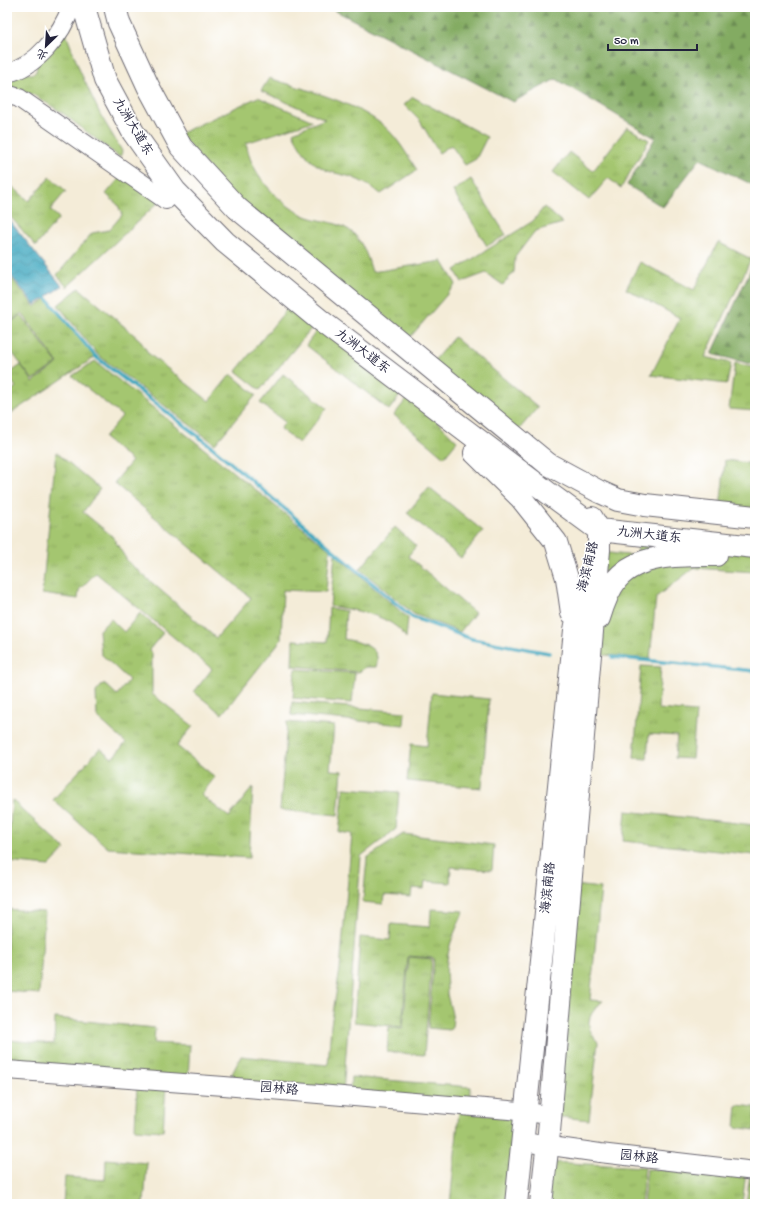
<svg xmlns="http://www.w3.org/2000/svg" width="762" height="1211" viewBox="0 0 762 1211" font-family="'Gochi Hand','LXGW WenKai TC',sans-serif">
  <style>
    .grass { fill: url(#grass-tufts); stroke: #637455 }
    .forest { fill: url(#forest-firs); stroke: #52664e }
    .pitch { fill: #a4c66f; stroke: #637455 }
    .water { fill: url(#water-waves); stroke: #31657e }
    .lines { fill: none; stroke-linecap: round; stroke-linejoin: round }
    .stream { stroke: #40a8c0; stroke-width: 3.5 }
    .minor-casing { stroke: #6c6972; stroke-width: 20 }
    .major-casing { stroke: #6c6972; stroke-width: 24 }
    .minor { stroke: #fff; stroke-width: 18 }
    .major { stroke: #fff; stroke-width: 22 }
    .labels { text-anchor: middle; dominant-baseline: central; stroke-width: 3; stroke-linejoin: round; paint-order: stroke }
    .street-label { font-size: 13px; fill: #22223b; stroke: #fff }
  </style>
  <defs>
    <pattern id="grass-tufts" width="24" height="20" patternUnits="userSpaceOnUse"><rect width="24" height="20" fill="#a4c66f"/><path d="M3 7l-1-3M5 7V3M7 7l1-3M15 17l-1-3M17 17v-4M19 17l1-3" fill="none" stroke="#8daa61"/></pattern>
    <pattern id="forest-firs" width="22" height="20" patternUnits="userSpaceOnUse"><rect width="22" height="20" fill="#83ab62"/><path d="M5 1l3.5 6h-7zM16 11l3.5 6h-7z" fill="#6b8b52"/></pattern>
    <pattern id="water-waves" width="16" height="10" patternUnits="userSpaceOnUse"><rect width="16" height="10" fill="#40a8c0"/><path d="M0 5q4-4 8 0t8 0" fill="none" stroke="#35889d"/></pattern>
  </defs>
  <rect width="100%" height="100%" fill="#fff"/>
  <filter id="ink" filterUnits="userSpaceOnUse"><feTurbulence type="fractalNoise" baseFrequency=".025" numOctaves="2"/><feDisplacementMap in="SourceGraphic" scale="8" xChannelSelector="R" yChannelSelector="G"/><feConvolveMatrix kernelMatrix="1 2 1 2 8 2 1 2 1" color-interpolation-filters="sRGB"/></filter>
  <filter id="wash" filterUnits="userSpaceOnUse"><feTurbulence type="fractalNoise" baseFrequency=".012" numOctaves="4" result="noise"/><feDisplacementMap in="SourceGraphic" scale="16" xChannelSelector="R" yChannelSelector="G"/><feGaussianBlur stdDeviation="0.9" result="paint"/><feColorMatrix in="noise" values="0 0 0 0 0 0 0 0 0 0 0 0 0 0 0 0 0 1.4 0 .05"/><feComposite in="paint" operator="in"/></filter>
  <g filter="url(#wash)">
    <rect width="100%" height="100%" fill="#f4ecd8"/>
    <path class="grass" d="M65,31l15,40 20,43 22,37 -1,5h-3l-57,-44 -27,-17 -26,-9 -1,-5 18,-8 6,1 5,-2 1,-8z
      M269,78c37,12 84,23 115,48 14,12 23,29 33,44l-36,24c-9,-7 -19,-13 -30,-17 -9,-3 -21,-4 -29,-9 -15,-8 -23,-21 -29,-36l32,-13 -64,-28z
      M258,97l55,24 -67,22c2,7 3,14 6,20 11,23 33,45 56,54 15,5 34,5 46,17 10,11 14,24 18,38l70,-11 14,23 -50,58 -165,-136 -62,-72z
      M413,97l74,40 -11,22 -11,6 -14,-20 -12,8 -19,-32 -16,-16z
      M627,127l22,13 -28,48 -13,-10 -19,22 -36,-28 16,-20 24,19z
      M123,174l37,27 -93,86 -10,-12 35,-42 17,-3 13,-15 -4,-10 -12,-11z
      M50,177l16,14 -16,19 9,8 -23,28 -29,-33v-31l22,19z
      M471,179l35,56 -19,11 -34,-55z
      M544,207l19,16 -28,8 -20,26 -1,15 -11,13 -17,-12 -24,9 -7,-12 78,-49z
      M718,242l33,17 -46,98 26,6 -4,21 -76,-9 29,-57 -54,-29 14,-27 54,28z
      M7,273l28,34 11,-8 49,58 -88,59v-22l9,-7 -9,-12 14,-10 12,17 25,-19 -36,-50 -15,11z
      M79,288l60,51 10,15 60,47 22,-27 25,21 -41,49 -117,-89 -40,-50z
      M291,304l24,20 -55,66 -24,-19z
      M21,315l36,48 -24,17 -26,-34v-21z
      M321,325l83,65 -15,20 -83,-65z
      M454,337l84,70 -22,26 -84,-70z
      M95,361l235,189 -4,42 -43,-2 -2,50 -59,74 -28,-22 18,-23 -116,-96 -17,17 -1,9 -36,-5 14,-142 44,37 -17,23 29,24 16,26 88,76 35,-40 -137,-115 18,-22 -28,-23 18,-22 -50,-40z
      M735,363l20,5v43l-26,-2z
      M283,374l44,34 -28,35 -19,-14 5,-7 -25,-19z
      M410,395l47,46 -13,16 -50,-42z
      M725,460l30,4v49l-35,-4z
      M429,487l54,44 -22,27 -54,-45z
      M395,527l21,19 -8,10 67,57 -15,19 -46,-18 -54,-45z
      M641,537l114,13v22l-61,-4 -38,29 -6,62 -58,-5 9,-102 35,4z
      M335,554l73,64 -2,20c-2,-3 -5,-7 -8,-10 -18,-15 -46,-18 -68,-22z
      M329,608l17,3 -2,28c9,2 28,5 32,15 2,3 1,9 0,13h-10l-7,5 -67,-6 1,-26 34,2z
      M140,613l23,20 -14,17 3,3v41l41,32 -16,20 38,31 -14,18 28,22 24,-30 -4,71 -141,-10 -55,-48 47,-52 12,10 14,-15 -29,-26 -1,-25 8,-9 13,12 12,-15 -28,-26 -2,-24 12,-11 13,13z
      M641,666l20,1 -3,42 38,3 -4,47 -17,-1 2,-22 -28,-2 -2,25 -13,-1z
      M432,693l57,6 -7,89 -75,-7 4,-37 16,2z
      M292,702l113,10 -1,13 -113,-10z
      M287,722l47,4 -4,44 12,1 -4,44 -58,-5z
      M344,788l55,4 -3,37 -35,27 -18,237 -115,-11 13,-26 87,9 3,-40 9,-56 12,-135 -13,-2z
      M12,800l53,49 -16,17 -42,-4z
      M626,811l129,14v30l-132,-14z
      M403,834l91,11 -2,25 -41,-3 -1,16 -25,-2 -1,8 -12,-1 -1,9 -27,-2 -1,9 -20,-2 4,-44z
      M574,885l27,3 -11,112 13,1c-15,13 -20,25 -5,41l-9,78 -37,-4z
      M7,909l38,3 -6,82 -32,-3z
      M431,909l33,2c-6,14 -14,29 -16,44 -3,13 -1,26 -1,38 1,10 10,28 3,37l-22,-2 6,-70 -26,-2 -6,71 -48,-5 6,-85 30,3 1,-16 39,3z
      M409,957l23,2 -8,96 -37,-3 2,-25 14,1z
      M55,1018l100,10 -1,15 36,2 -2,33 -181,-12v-26l47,4z
      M351,1077l120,10 -1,16 -120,-10z
      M137,1084l29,2 -3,45 -28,-2z
      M737,1105l18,2v23l-20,-3z
      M459,1112l60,6 -9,86h-60z
      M106,1159l41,4 -3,41h-81l2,-27 40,3z
      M549,1162l96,5 -4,37h-98z
      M647,1169l99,4 -4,31h-99z
      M750,1173h5v31h-9z"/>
    <path class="forest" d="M328,7h427v179l-55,-27 -37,48 -36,-22 28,-47 -99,-59 -43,23z
      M755,260v105l-43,-11z"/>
    <path class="pitch" d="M295,669l60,4 -3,30 -59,-5z"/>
    <path class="water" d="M7,217l55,69 -27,19 -28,-34z"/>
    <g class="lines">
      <path class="stream" d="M44,295l52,62 116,90 200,170 60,22 77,14
        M612,657l143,14"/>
    </g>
  </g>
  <g filter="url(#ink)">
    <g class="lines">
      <g class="minor-casing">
        <path id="minor" d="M7,73c29,-6 55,-39 64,-66
          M7,94l12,4 147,102
          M7,1070l217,16 285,24 41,5
          M523,1142l77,11 155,18"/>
      </g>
      <g class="major-casing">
        <path id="major" d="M84,7l21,73 28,52 42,59 50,51 96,79 226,171 52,38 156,17
          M115,7l4,16 29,63 33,61 56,61 311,256 50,27 20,9 27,5 110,12
          M475,453l46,45 35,44 11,36 5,35
          M599,618c4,-13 9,-28 18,-39 22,-26 67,-24 99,-24
          M516,1204l59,-574 9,-45
          M541,1204l8,-72 50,-582v-20l-7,-12"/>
      </g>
      <use href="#minor" class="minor"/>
      <use href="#major" class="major"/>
    </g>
  </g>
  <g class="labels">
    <g class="street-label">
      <text transform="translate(132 127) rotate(59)">九洲大道东</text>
      <text transform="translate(362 352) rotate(37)">九洲大道东</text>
      <text transform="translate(649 536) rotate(6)">九洲大道东</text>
      <text transform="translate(589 567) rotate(-76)">海滨南路</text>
      <text transform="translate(549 888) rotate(-84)">海滨南路</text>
      <text transform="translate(279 1090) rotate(5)">园林路</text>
      <text transform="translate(639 1158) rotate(6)">园林路</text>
    </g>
  </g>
  <rect width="762" height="1211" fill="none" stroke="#fff" stroke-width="24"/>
  <g transform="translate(46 46) rotate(205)" stroke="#ffffff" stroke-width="3" paint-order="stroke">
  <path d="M0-3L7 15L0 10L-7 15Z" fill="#22223b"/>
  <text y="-6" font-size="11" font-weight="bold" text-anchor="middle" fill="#22223b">北</text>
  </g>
  <path d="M608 44v6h89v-6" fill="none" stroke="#22223b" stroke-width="2"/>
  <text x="614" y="44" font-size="12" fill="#22223b" stroke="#ffffff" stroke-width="3" paint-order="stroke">50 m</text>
</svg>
